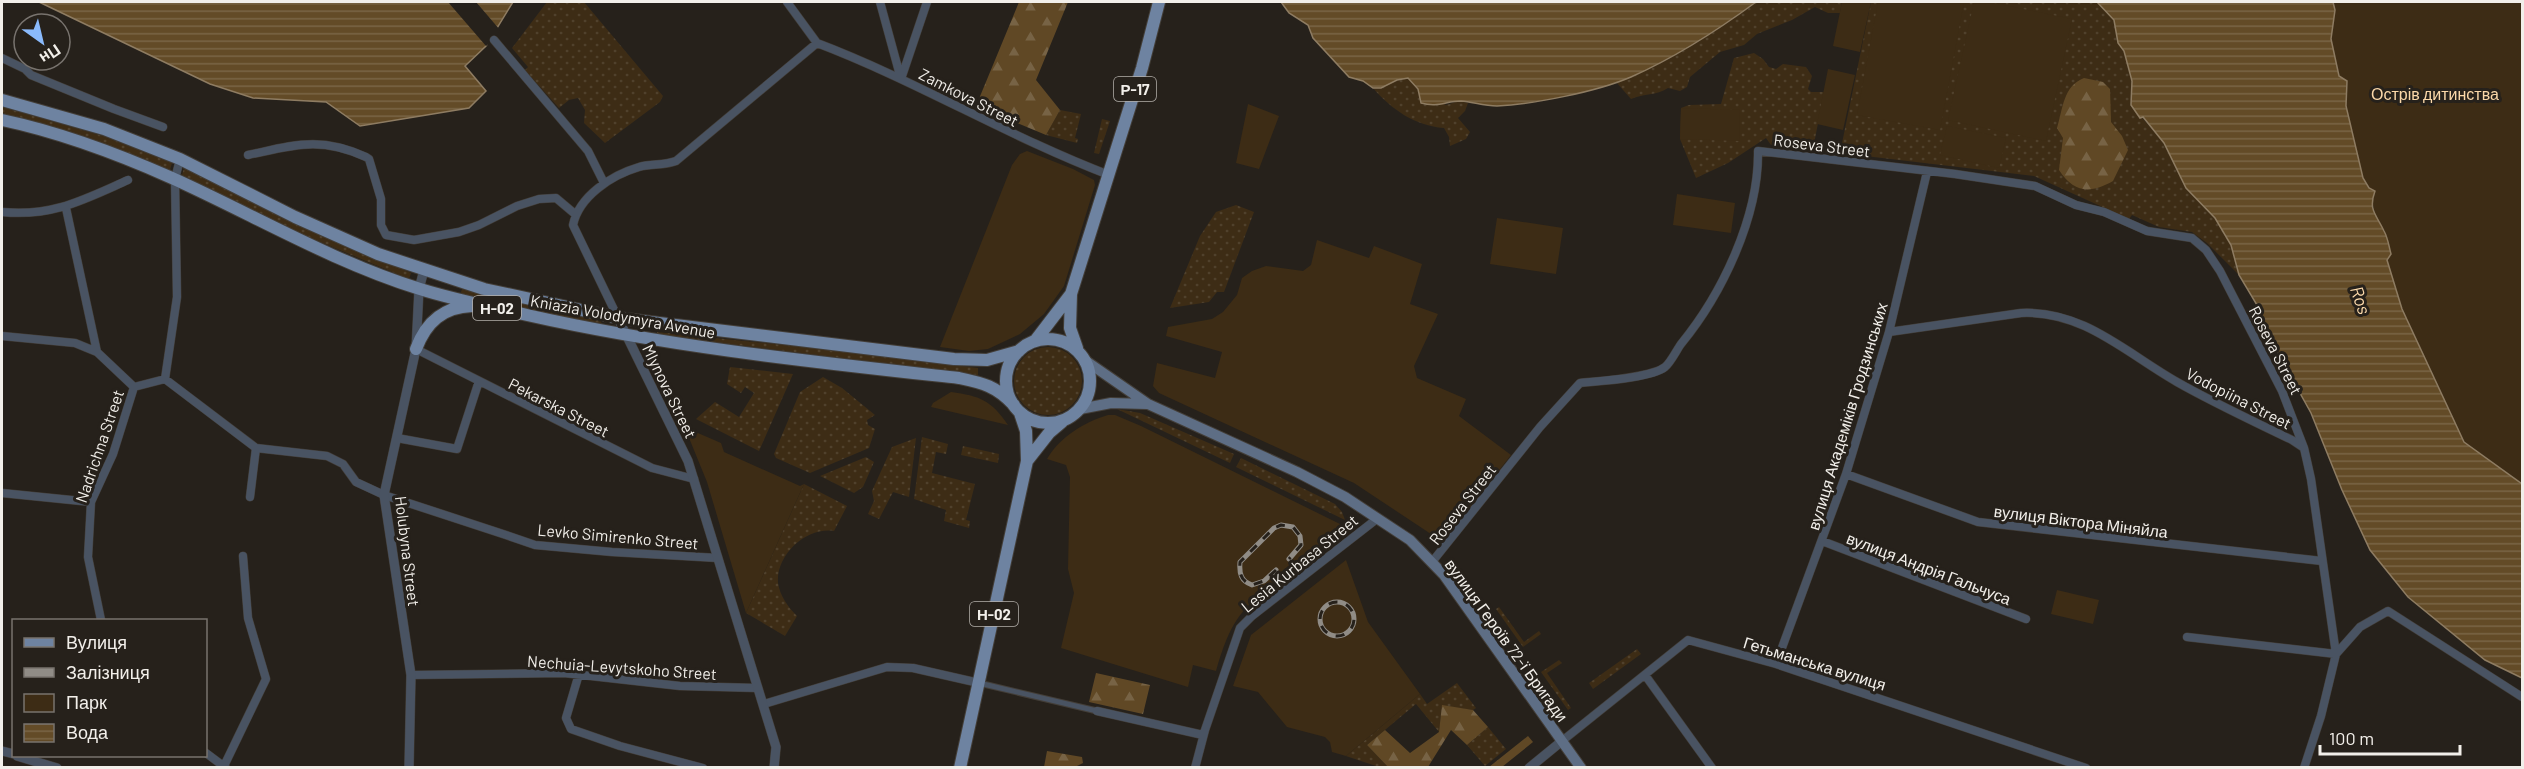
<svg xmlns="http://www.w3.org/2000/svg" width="2524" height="769" viewBox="0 0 2524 769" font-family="Barlow,sans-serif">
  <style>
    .grass { fill: url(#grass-dots) }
    .forest { fill: url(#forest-firs) }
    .park { fill: #3d2c15 }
    .water { fill: url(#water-rules); stroke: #8e7c62; stroke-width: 1.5 }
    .pier { fill: #26211b }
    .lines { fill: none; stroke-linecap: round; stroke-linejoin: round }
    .pedestrian-casing { stroke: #433e38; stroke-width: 7 }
    .minor-casing { stroke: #433e38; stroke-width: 9 }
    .tertiary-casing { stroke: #433e38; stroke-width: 10 }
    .secondary-casing { stroke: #433e38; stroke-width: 12 }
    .primary-casing { stroke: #433e38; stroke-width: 14 }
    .pedestrian { stroke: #495362; stroke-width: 5 }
    .minor { stroke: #495362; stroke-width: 8 }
    .tertiary { stroke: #495362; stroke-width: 9 }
    .secondary { stroke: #5e6e85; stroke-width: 10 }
    .primary { stroke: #6e83a1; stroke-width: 12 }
    .rail-casing { stroke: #908c86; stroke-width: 5 }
    .rail { stroke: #26211b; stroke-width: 3; stroke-dasharray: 9; stroke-linecap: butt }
    .labels { text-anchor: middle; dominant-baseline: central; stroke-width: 6; stroke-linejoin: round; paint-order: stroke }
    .shield { fill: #26211b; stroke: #b5b1ac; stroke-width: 1.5 }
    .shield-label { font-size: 15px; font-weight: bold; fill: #f2efea }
    .park-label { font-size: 16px; fill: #fbd8a9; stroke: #26211b }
    .street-label { font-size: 16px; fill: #f2efea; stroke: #26211b }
    .water-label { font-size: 18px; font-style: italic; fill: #fedbac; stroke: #26211b }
  </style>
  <defs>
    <pattern id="grass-dots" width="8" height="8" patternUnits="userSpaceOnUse" patternTransform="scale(1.5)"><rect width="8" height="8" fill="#3d2c15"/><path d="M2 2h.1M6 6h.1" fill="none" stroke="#50412c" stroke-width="1.8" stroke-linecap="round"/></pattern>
    <pattern id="forest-firs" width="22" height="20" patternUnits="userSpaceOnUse" patternTransform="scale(1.5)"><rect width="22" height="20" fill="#604825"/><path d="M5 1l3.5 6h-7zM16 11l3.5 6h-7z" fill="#776345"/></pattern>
    <pattern id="water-rules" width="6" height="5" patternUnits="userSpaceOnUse" patternTransform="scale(1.5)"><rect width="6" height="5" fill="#634b27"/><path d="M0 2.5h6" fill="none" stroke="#7a6546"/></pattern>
  </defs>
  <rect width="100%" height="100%" fill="#26211b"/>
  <path class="grass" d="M547,2h37l79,94 -3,6 -55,41 -21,-20 1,-13 -7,-12 -9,2 -10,8 -34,-38 3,-3 -16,-19z
    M1756,2h86l-2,11h-12l-13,-6 -23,13 -35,14 -13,11 -24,7 -30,25 -3,10 -7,4 -12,-3c-12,8 -24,5 -37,11l-15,-17c43,-13 104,-53 140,-80z
    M1871,2h226l17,18 4,23 6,8 8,30 -1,24 33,38 22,45 29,30 16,27 8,30 -32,-32 -15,-11 -33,-5 -27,-12 -3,4 -95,-43 -194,-23z
    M1754,53l9,6 6,8 7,2 7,-5 23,3 6,9 -4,13 3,3h13l-11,57 -42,-4 -5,-7 -38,25 -32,15 -16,-39 1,-31 8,-3 32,-1 13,-46z
    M1408,78l10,11 28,16 13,-4 9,2 -3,8 -7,7 12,14 -4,7 -16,7 -1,-9 -5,-9c-29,-2 -53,-19 -71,-40 12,-1 22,-8 35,-10z
    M2,107l101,29 69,27 -2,7 -70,-28 -98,-29z
    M1060,110l21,4 -6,24 3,1 -1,4 -31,-8z
    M1102,119l8,2 -11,33 -5,-1z
    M184,168l113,56 114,49 -2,6 -115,-48 -112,-56z
    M1236,205l18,7 -30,80h-7l-8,10 -39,6 30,-72 16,-24z
    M462,289l139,32 1,5 -142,-31z
    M657,332l176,18 145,18v7l-321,-40z
    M1014 381a34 34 0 1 1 68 0a34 34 0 1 1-68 0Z
    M730,367l63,7 -34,77 -63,-32 19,-17 24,15 15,-24 -9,-6 -4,6 -14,-9z
    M823,377l19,11 33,27 -8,5 1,5 7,4 -6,19 -59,25 -34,-15 -2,-4 26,-62z
    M1117,409l23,4 94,41 -4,9z
    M922,437l26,7 -2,10 -10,-2 -4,21 43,11 -9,36 4,1 -1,7 -25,-7 2,-11 -32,-11z
    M916,438l-7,59 -16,-5 -14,27 -11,-5 6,-13 -2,-10 20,-44z
    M963,446l36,8 -1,9 -37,-8z
    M866,457l8,5 -11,25 -9,6 -34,-17z
    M1241,458l94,46 7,8 3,8 -109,-53z
    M804,484l43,22 -13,25c-27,-4 -58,23 -56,52 2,13 10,24 19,33l-12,20 -39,-23z
    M1499,607l25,35 15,-11 2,3 -18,13 -27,-38z
    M1637,649l4,5 -48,35 -4,-6z
    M1559,660l3,3 -15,10 24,35 -3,2 -27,-38z
    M1457,683l19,25 -3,2 -31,-4 -3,26 -23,-28 -49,41 21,22h-9l-33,-11 74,-62 7,10z
    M1488,727l18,22 -21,17 -18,-21z"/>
  <path class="forest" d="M1019,2h49l-32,78 24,30 -14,25 -70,-29z
    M2084,78l19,4 7,7 1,33 11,14 6,14 -15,31c-23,13 -39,12 -54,-11l4,-32 -6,-10c6,-19 6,-42 27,-50z
    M1096,673l54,12 -7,29 -54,-12z
    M1442,705l31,5 15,17 -21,18 -16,-15 -23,37h-40l-21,-22 18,-15 25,23 29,-21z
    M1528,736l5,6 -31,25h-13z
    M1047,751l35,6 1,6 -8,4h-31z"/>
  <path class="park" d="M1842,2h29l-11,50 -27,-6z
    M1878,2h86l-24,128 -83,-15z
    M1974,2h15l83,17 -26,122 -98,-21z
    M2333,2h189v482l-58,-42 -62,-133 -15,-49 4,-6 -7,-24 -7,-8 -8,-34 -6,-10 -17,-72 1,-25 -8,-5 -8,-37 4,-29z
    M1828,69l27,6 -12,55 -26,-6z
    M1248,104l31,12 -20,53 -23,-6z
    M1681,108l59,2 -1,31 -59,-2z
    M1947,126l59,12 -7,30 -59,-13z
    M1027,151l46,18 21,11 1,5 -31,101 -20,28 -24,20 -32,15 -19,2 -29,-4 72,-182 8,-11z
    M1677,194l58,9 -4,30 -58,-8z
    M1497,218l66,10 -7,46 -66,-10z
    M1317,240l52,18 5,-12 48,18 -12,40 28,10 -24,52 3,12 49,21 -7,17 52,39 -68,87 -89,-59 -195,-90 -6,-7 4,-23 58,15 7,-26 -56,-16 2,-9 44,-8 11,-7 14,-17 5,-17 10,-7 14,-5 37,5 8,-6z
    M951,392c29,4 40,8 57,33l-77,-18 2,-4z
    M1108,415h7l26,11 199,98 2,5 -4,8 -87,66c-20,19 -27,41 -35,68l-23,-6 -5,22 -127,-39 13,-55 -6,-24 2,-92 -4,-12 -19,-6c13,-22 37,-37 61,-44z
    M691,430l30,13 3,9 76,34 4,-2 -58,129 -39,-131 -20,-49z
    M1346,560l22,62 52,72 -74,62 -14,-4 -2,-10 -5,-5 -38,-10 -29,-35 -25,-6 18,-51z
    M2057,590l42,10 -6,24 -42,-10z"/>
  <path class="water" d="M39,2h474l-27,44 -21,20 21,25 -17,17 -109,18 -34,-24 -73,-4 -43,-14z
    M1281,2h475c-38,28 -82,56 -125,75 -35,15 -97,27 -134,29 -13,0 -24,-4 -36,-5 -15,0 -23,7 -40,2l-3,-14 -10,-11 -11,2 -16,8h-8l-10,-7 -14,-4 -36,-39 -5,-13 -19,-12z
    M2097,2h236l2,8 -4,29 8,37 8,5 -1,25 17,72 6,10 6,3c-7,19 1,23 9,40 4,7 5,16 7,23l-4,6 15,49 62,133 58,42v194l-37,-18 -77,-63 -38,-47 -28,-60 -31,-77 -41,-74 -10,-29 -21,-35 -8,-30 -16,-27 -29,-30 -22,-45 -21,-26 -3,1 -9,-13 1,-24 -8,-30 -6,-8 -4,-23z"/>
  <path class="pier" d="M448,2h28l24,28 -6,10 -8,6z"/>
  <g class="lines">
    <g class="pedestrian-casing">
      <path id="pedestrian" d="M979,683l118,28"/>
    </g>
    <g class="minor-casing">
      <path id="minor" d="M787,2l30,41
        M880,2l21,77
        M494,40l94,111 16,32
        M2,58l23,11 6,6 83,34 49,18
        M901,79l26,-77
        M248,155c47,-10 72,-19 118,2l3,2 12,40v26l5,10 28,5 45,-8 20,-7 38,-19 22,-7 17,-1 19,16
        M66,208l31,144
        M2,212c50,5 81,-12 126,-32
        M618,318l-45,-93c6,-29 39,-50 66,-58 12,-4 24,-1 37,-6l141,-118c100,38 192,94 292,132
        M1889,332l132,-19c62,-3 105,40 156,69 37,21 76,39 115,58l12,8 7,31 25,175 -15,62 -17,52
        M2,336l73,7 22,9 37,35 31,-8 91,69 71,8 16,8 13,18 28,13 122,40 29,10 77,7 106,6
        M416,349l236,119 42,11
        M165,379l12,-82 -2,-118 5,-20
        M397,438l60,11 22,-68
        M1846,474l132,48 344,39
        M2,493l89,9
        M250,497l6,-49
        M1822,541l204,78
        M1432,562l108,-135 40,-44c19,-2 71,-5 85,-16 6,-5 11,-16 16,-23 41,-50 78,-127 77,-193l197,23 80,12 41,19 28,7 43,19 45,7 14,12 14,21 62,120 22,57
        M101,620l-13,-63 3,-55 22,-48 21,-67
        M2187,637l149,17 24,-27 28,-16 134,86
        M1776,664l70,-190 43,-142 38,-160
        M579,674l-13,44 5,11 49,17 83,22
        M411,675l153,-2 116,13 78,2
        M1645,675l67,93
        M764,704l123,-37 26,1 66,15
        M1097,711l106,24
        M1562,741l126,-101 88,24 310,104
        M206,753l20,15
        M224,766l42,-87 -18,-61 -5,-62
        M1195,768l10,-38 35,-102 12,-12 126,-98"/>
    </g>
    <g class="tertiary-casing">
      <path id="tertiary" d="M618,318l70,143 88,286 -2,21
        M2,751l12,3
        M17,756l40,12
        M409,768l2,-93 -27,-180 32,-146 3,-60 5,-19
        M1529,768l33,-27"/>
    </g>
    <g class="secondary-casing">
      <path id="secondary" d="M1086,361l62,43 149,68 48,25 65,43 34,35 137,193
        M1080,409l31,-6 36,1"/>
    </g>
    <g class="primary-casing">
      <path id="primary" d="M2,100l102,29 76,30 115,58 83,37 106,35 134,29 336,41 33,1 32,-9
        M2,120c57,12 116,34 170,58 82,37 161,84 248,111 35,11 71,18 107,26 142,32 287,47 432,63 24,5 37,8 55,27
        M1006 381a42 42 0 1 1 84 0a42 42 0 1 1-84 0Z
        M1035,341l36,-47
        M1077,348l-7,-20 1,-34 71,-226 17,-66
        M416,349c10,-27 27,-42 56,-43
        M1027,461l22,-28 13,-11
        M960,768l67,-307 -1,-30 -6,-18"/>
    </g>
    <use href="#pedestrian" class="pedestrian"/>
    <use href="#minor" class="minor"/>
    <use href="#tertiary" class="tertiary"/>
    <use href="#secondary" class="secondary"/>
    <use href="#primary" class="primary"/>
    <g class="rail-casing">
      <path id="rail" d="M1276,570l-12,11 -12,4c-11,-4 -13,-11 -12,-23l34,-34 7,-3 12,2 7,9 1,9 -12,14
        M1320 619a17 17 0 1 1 34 0a17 17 0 1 1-34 0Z"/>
    </g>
    <use href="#rail" class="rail"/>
  </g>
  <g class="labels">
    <g class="shield">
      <rect x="1114" y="77" width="42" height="24" rx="4.5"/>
      <rect x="473" y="296" width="48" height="24" rx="4.5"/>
      <rect x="970" y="602" width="48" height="24" rx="4.5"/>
    </g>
    <g class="shield-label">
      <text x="1135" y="89">Р-17</text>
      <text x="497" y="308">Н-02</text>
      <text x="994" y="614">Н-02</text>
    </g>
    <g class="park-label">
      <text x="2435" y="93">Острів дитинства</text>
    </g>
    <g class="street-label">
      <text transform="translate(969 97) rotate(27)">Zamkova Street</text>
      <text transform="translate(1822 145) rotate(7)">Roseva Street</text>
      <text transform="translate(623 316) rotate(10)">Kniazia Volodymyra Avenue</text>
      <text transform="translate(2276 350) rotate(63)">Roseva Street</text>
      <text transform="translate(670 391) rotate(64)">Mlynova Street</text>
      <text transform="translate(2239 398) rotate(27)">Vodopiina Street</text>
      <text transform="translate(559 407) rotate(27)">Pekarska Street</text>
      <text transform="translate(1847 416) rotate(-73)">вулиця Академіків Гродзинських</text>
      <text transform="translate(99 446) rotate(-71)">Nadrichna Street</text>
      <text transform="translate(1462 504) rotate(-52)">Roseva Street</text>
      <text transform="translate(2081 521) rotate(7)">вулиця Віктора Міняйла</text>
      <text transform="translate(618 536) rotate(5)">Levko Simirenko Street</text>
      <text transform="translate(408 551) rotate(83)">Holubyna Street</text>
      <text transform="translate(1299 563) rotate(-39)">Lesia Kurbasa Street</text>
      <text transform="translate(1929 568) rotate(21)">вулиця Андрія Гальчуса</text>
      <text transform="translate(1507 640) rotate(54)">вулиця Героїв 72-ї Бригади</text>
      <text transform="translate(1815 663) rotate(17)">Гетьманська вулиця</text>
      <text transform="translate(622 667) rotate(4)">Nechuia-Levytskoho Street</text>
    </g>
    <g class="water-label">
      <text transform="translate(2361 300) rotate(71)">Ros</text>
    </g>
  </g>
  <rect width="2524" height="769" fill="none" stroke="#f2efea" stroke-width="6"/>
  <rect x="12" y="619" width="195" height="138" fill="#26211b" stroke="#78736e" stroke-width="1.5"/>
  <rect x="24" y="638" width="30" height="9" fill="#6e83a1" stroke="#78736e" stroke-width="1.5"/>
  <text x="66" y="649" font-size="18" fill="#f2efea">Вулиця</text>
  <rect x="24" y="668" width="30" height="9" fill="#908c86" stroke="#78736e" stroke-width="1.5"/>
  <text x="66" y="679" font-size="18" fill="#f2efea">Залізниця</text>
  <rect x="24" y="694" width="30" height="18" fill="#3d2c15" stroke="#78736e" stroke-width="1.5"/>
  <text x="66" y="709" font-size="18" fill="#f2efea">Парк</text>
  <rect x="24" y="724" width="30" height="18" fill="url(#water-rules)" stroke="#78736e" stroke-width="1.5"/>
  <text x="66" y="739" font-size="18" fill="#f2efea">Вода</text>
  <g transform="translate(42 42) rotate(146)"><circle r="28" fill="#26211b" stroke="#78736e" stroke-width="1.5"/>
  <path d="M0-4.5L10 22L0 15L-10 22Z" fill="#8abafc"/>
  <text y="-9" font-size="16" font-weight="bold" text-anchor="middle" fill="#f2efea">Пн</text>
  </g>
  <path d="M2320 745v9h140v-9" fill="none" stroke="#f2efea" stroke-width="3"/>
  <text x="2329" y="745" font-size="18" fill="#f2efea" stroke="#26211b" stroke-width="4.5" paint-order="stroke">100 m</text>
</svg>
